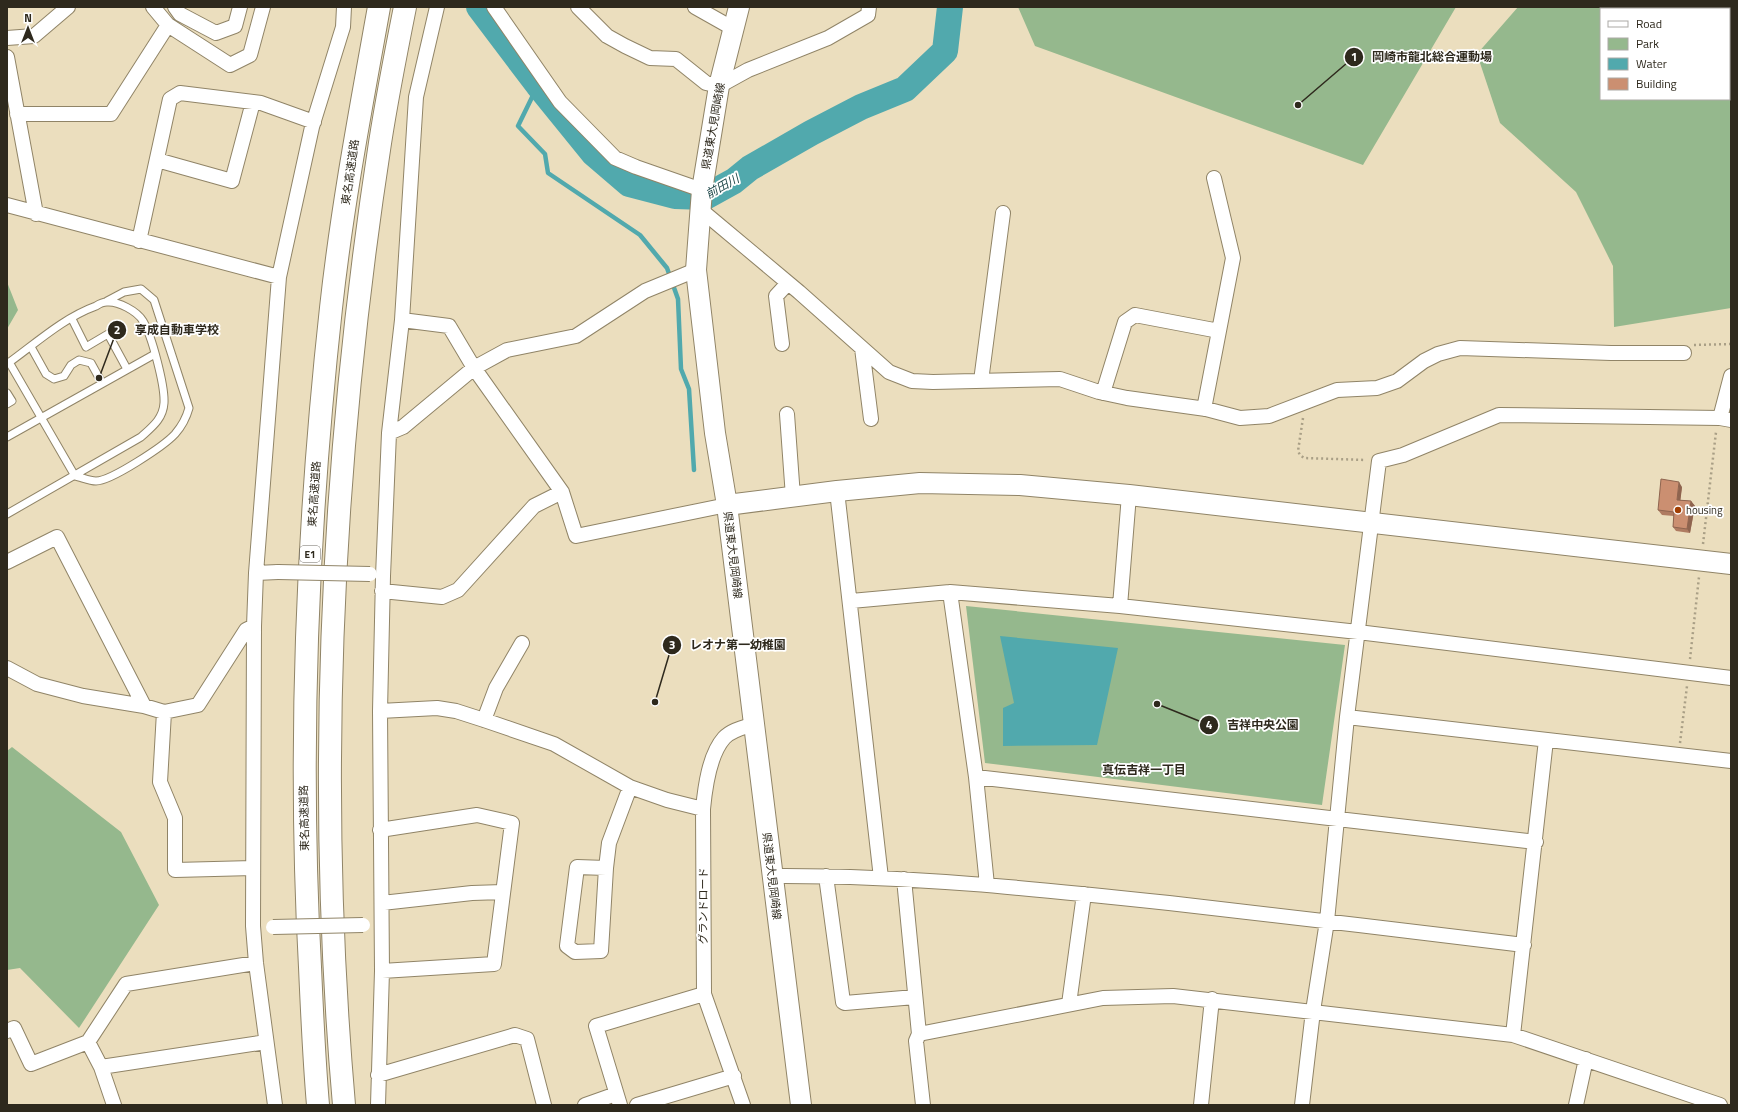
<svg xmlns="http://www.w3.org/2000/svg" width="1738" height="1112" viewBox="0 0 1738 1112" font-family="'Titillium Web','Noto Sans JP',sans-serif">
  <style>
    .green { fill: #95b88d; fill-rule: evenodd }
    .water { fill: #51a9ad }
    .lines { fill: none; stroke-linecap: round; stroke-linejoin: round }
    .stream { stroke: #51a9ad; stroke-width: 4.5 }
    .river { stroke: #51a9ad; stroke-width: 26 }
    .lane-casing { stroke: #908467; stroke-width: 9 }
    .street-casing { stroke: #908467; stroke-width: 16 }
    .secondary-casing { stroke: #908467; stroke-width: 22 }
    .highway-casing { stroke: #908467; stroke-width: 24 }
    .path { stroke: #a99f86; stroke-width: 2.5; stroke-dasharray: 2 3; stroke-linecap: butt }
    .lane { stroke: #fff; stroke-width: 7 }
    .street { stroke: #fff; stroke-width: 14 }
    .secondary { stroke: #fff; stroke-width: 20 }
    .highway { stroke: #fff; stroke-width: 22 }
    .street-bridge-casing { stroke: #908467; stroke-width: 16; stroke-linecap: butt }
    .street-bridge { stroke: #fff; stroke-width: 14 }
    .wall { fill: #af7b61 }
    .shaded-wall { fill: #8e644f }
    .building { fill: #cb8f71; stroke: #8e644f }
    .poi-dot { fill: #a23f04; stroke: #fff; stroke-width: 1.5 }
    .labels { text-anchor: middle; dominant-baseline: central; stroke-width: 3.5; stroke-linejoin: round; paint-order: stroke }
    .shield { fill: #fff; stroke: #6d6961; stroke-width: 1 }
    .shield-label { font-size: 10px; font-weight: bold; fill: #2e291d }
    .street-label { font-size: 11px; fill: #2e291d; stroke: #fff }
    .poi-label { font-size: 11px; fill: #2e291d; stroke: #fff; text-anchor: start }
    .water-label { font-size: 12px; font-style: italic; fill: #20484a; stroke: #fff }
    .neighbourhood-label { font-size: 12px; font-weight: bold; fill: #2e291d; stroke: #fff }
    .leader { fill: none; stroke: #2e291d; stroke-width: 1.5 }
    .callout-dot { fill: #2e291d; stroke: #fff; stroke-width: 1.5 }
    .mark-label { font-size: 12px; text-anchor: middle; font-weight: bold; fill: #fff }
    .callout-label { font-size: 12px; text-anchor: middle; font-weight: bold; fill: #2e291d; stroke: #fff; stroke-width: 3.5; stroke-linejoin: round; paint-order: stroke }
  </style>
  <rect width="100%" height="100%" fill="#ebdebe"/>
  <path class="green" d="M1018,7h438l-93,158 -328,-119z
    M1518,7h213v301l-117,19 -1,-61 -37,-74 -76,-69 -23,-69zM1601,9h128v90h-128z
    M7,282l11,28 -11,19z
    M966,606l379,39 -23,160 -337,-42z
    M12,747l109,85 38,73 -80,123 -59,-60 -13,2v-219z"/>
  <path class="water" d="M1000,636l118,12 -21,97 -94,1v-38l11,-5z"/>
  <g class="lines">
    <path class="stream" d="M538,85l-20,41 27,28 3,19 92,62 27,33 11,31 3,70 8,20 5,81"/>
    <path class="river" d="M479,7l59,78 56,69 35,30 46,12 30,1 29,-16 16,-13 61,-35 50,-26 44,-18 40,-38 5,-44"/>
    <g class="lane-casing">
      <path id="lane" d="M72,319l14,28 22,-13 19,35
        M31,347l15,27 8,5 10,-3 7,-11 8,-5 12,3 11,20
        M9,362l66,114c6,1 14,5 21,5 15,0 68,-35 79,-47 7,-8 11,-15 14,-26l-35,-108 -13,-11 -17,3 -17,9
        M7,364c28,-20 56,-46 89,-58 3,-2 7,-4 11,-4 11,-1 30,9 36,19 9,15 22,65 21,82 -1,16 -12,24 -23,34l-134,77
        M7,393l5,8 -5,3
        M7,437l148,-83"/>
    </g>
    <g class="street-casing">
      <path id="street" d="M153,7l15,18 62,40 20,-10 13,-48
        M175,7l5,7 36,19 19,-7 5,-19
        M494,7l66,95 55,56 21,9 66,23
        M578,7l29,29 18,10 25,12 26,1 30,24 13,3 29,-16 80,-32 40,-23 1,-8
        M695,7l39,22
        M7,38l27,-2 34,-29
        M7,57l29,157
        M17,114h94l57,-89
        M157,160l75,21 21,-79
        M7,205l272,72
        M701,210l98,82 90,80 23,9 21,1 127,-3 39,13 28,6 79,11 34,9 29,-2 68,-26 40,-2 20,-7 27,-20 14,-7 22,-6 151,5h73
        M139,241l31,-142 10,-6 81,10 53,19
        M402,320l47,6 25,42 88,124 14,44 151,-31
        M782,344l-6,-48 12,-13
        M862,348l9,71
        M981,381l22,-168
        M1103,393l22,-71 10,-7 84,16
        M1204,409l29,-151 -19,-80
        M787,414l6,83
        M1720,418l11,-42
        M389,433l14,-6 71,-59 33,-18 69,-14 69,-45 51,-21
        M837,491l44,387
        M7,562l50,-25 87,169
        M256,573l22,-1
        M382,591l60,6 16,-7 76,-84 28,-14
        M950,592l26,185 11,108
        M851,601l99,-9 170,14 238,26 373,46
        M1120,606l9,-111
        M254,626l-1,300 3,37 19,142
        M7,668l30,16 46,12 61,10 20,6 34,-7 48,-75 8,-4 2,-53 23,-296 33,-150 31,-100 1,-20
        M380,711l57,-3 19,3 28,9 70,24 76,43 37,13 36,9
        M164,712l-4,70 15,36v52l78,-2
        M1347,717l384,44
        M484,720l12,-32 26,-45
        M976,777l560,65
        M380,830l97,-15 35,8 -18,141 -112,7
        M606,868l-29,-1 -10,79 8,6 26,-1 5,-83 3,-25 21,-56
        M772,876c133,-1 265,13 397,27 118,14 237,27 355,42
        M826,876l17,126 2,1 70,-6
        M904,879l15,155 -3,7 7,64
        M382,903l90,-10 31,-1
        M1069,1004l15,-110
        M7,1031l7,-3 17,36 57,-22
        M919,1034l184,-36 70,-2 340,39 207,70
        M1513,1035l33,-295
        M101,1067l165,-25
        M378,1075l137,-40 12,4 17,66
        M114,1105l-13,-38 -13,-25 38,-58 130,-21
        M378,1105l4,-134 -2,-260 3,-135 6,-143 13,-113 14,-223 21,-90
        M585,1105l31,-11
        M620,1105l-24,-79 108,-32
        M637,1105l97,-29
        M743,1105l-39,-111 -1,-185c2,-21 6,-54 21,-71 7,-8 21,-11 30,-14
        M1201,1105l11,-106
        M1302,1105l11,-94 14,-90 20,-204 32,-256 24,-6 96,-40 221,3 11,2
        M1576,1105l10,-46"/>
    </g>
    <g class="secondary-casing">
      <path id="secondary" d="M739,7l-20,79 -17,104 -6,80 19,163 12,72 74,600
        M727,505l110,-14 83,-8 100,2 109,10 602,69"/>
    </g>
    <g class="highway-casing">
      <path id="highway" d="M318,1105c-4,-46 -6,-92 -8,-138 -12,-220 -3,-440 21,-659 11,-101 30,-201 48,-301
        M344,1105c-28,-320 -13,-644 36,-962 7,-45 16,-91 25,-136"/>
    </g>
    <path class="path" d="M1694,345l37,-1
      M1303,418l-5,33 2,4 4,3 62,2
      M1703,544l13,-112
      M1690,659l9,-82
      M1680,743l7,-57"/>
    <use href="#lane" class="lane"/>
    <use href="#street" class="street"/>
    <use href="#secondary" class="secondary"/>
    <use href="#highway" class="highway"/>
    <g class="street-bridge-casing">
      <path id="street-bridge" d="M278,572l92,2
        M273,927l90,-2"/>
    </g>
    <use href="#street-bridge" class="street-bridge"/>
  </g>
  <path class="wall" d="M1682,487l-2,13 11,1 4,5 -5,27 -14,-2 -3,-4 1,-11 -12,-1 -4,-5z"/>
  <path class="shaded-wall" d="M1679,482l3,5 -2,17 -3,-4z
    M1691,501l4,5 -5,27 -3,-4z"/>
  <path class="building" d="M1661,479l18,3 -2,18 14,1 -4,28 -14,-2 1,-15 -16,-2z"/>
  <circle class="poi-dot" cx="1678" cy="510" r="4"/>
  <g class="labels">
    <rect class="shield" x="300" y="546" width="20" height="16" rx="3"/>
    <g class="shield-label">
      <text x="310" y="554">E1</text>
    </g>
    <g class="street-label">
      <text transform="translate(713 126) rotate(-80)">県道東大見岡崎線</text>
      <text transform="translate(350 172) rotate(-82)">東名高速道路</text>
      <text transform="translate(314 494) rotate(-86)">東名高速道路</text>
      <text transform="translate(733 555) rotate(83)">県道東大見岡崎線</text>
      <text transform="translate(304 818) rotate(-91)">東名高速道路</text>
      <text transform="translate(772 876) rotate(83)">県道東大見岡崎線</text>
      <text transform="translate(703 906) rotate(-90)">グランドロード</text>
    </g>
    <g class="poi-label">
      <text x="1686" y="510">housing</text>
    </g>
    <g class="water-label">
      <text transform="translate(722 186) rotate(-29)">前田川</text>
    </g>
    <g class="neighbourhood-label">
      <text x="1144" y="769">真伝吉祥一丁目</text>
    </g>
  </g>
  <path class="leader" d="M1298 105L1354 57M99 378L117 330M655 702L672 645M1157 704L1209 725"/>
  <g class="callout-dot">
    <circle cx="1298" cy="105" r="4"/>
    <circle cx="99" cy="378" r="4"/>
    <circle cx="655" cy="702" r="4"/>
    <circle cx="1157" cy="704" r="4"/>
    <circle cx="1354" cy="57" r="10"/>
    <circle cx="117" cy="330" r="10"/>
    <circle cx="672" cy="645" r="10"/>
    <circle cx="1209" cy="725" r="10"/>
  </g>
  <g class="mark-label">
    <text x="1354" y="61">1</text>
    <text x="117" y="334">2</text>
    <text x="672" y="649">3</text>
    <text x="1209" y="729">4</text>
  </g>
  <g class="callout-label">
    <text x="1432" y="61">岡崎市龍北総合運動場</text>
    <text x="177" y="334">享成自動車学校</text>
    <text x="738" y="649">レオナ第一幼稚園</text>
    <text x="1263" y="729">吉祥中央公園</text>
  </g>
  <rect width="1738" height="1112" fill="none" stroke="#2e291d" stroke-width="16"/>
  <rect x="1600" y="8" width="130" height="92" fill="#ffffff" stroke="#aba9a5"/>
  <rect x="1608" y="21" width="20" height="6" fill="#ffffff" stroke="#aba9a5"/>
  <text x="1636" y="28" font-size="12" fill="#2e291d">Road</text>
  <rect x="1608" y="38" width="20" height="12" fill="#95b88d" stroke="#aba9a5"/>
  <text x="1636" y="48" font-size="12" fill="#2e291d">Park</text>
  <rect x="1608" y="58" width="20" height="12" fill="#51a9ad" stroke="#aba9a5"/>
  <text x="1636" y="68" font-size="12" fill="#2e291d">Water</text>
  <rect x="1608" y="78" width="20" height="12" fill="#cb8f71" stroke="#aba9a5"/>
  <text x="1636" y="88" font-size="12" fill="#2e291d">Building</text>
  <g transform="translate(28 28)" stroke="#ffffff" stroke-width="3" paint-order="stroke">
  <path d="M0-3L7 15L0 10L-7 15Z" fill="#2e291d"/>
  <text y="-6" font-size="11" font-weight="bold" text-anchor="middle" fill="#2e291d">N</text>
  </g>
</svg>
